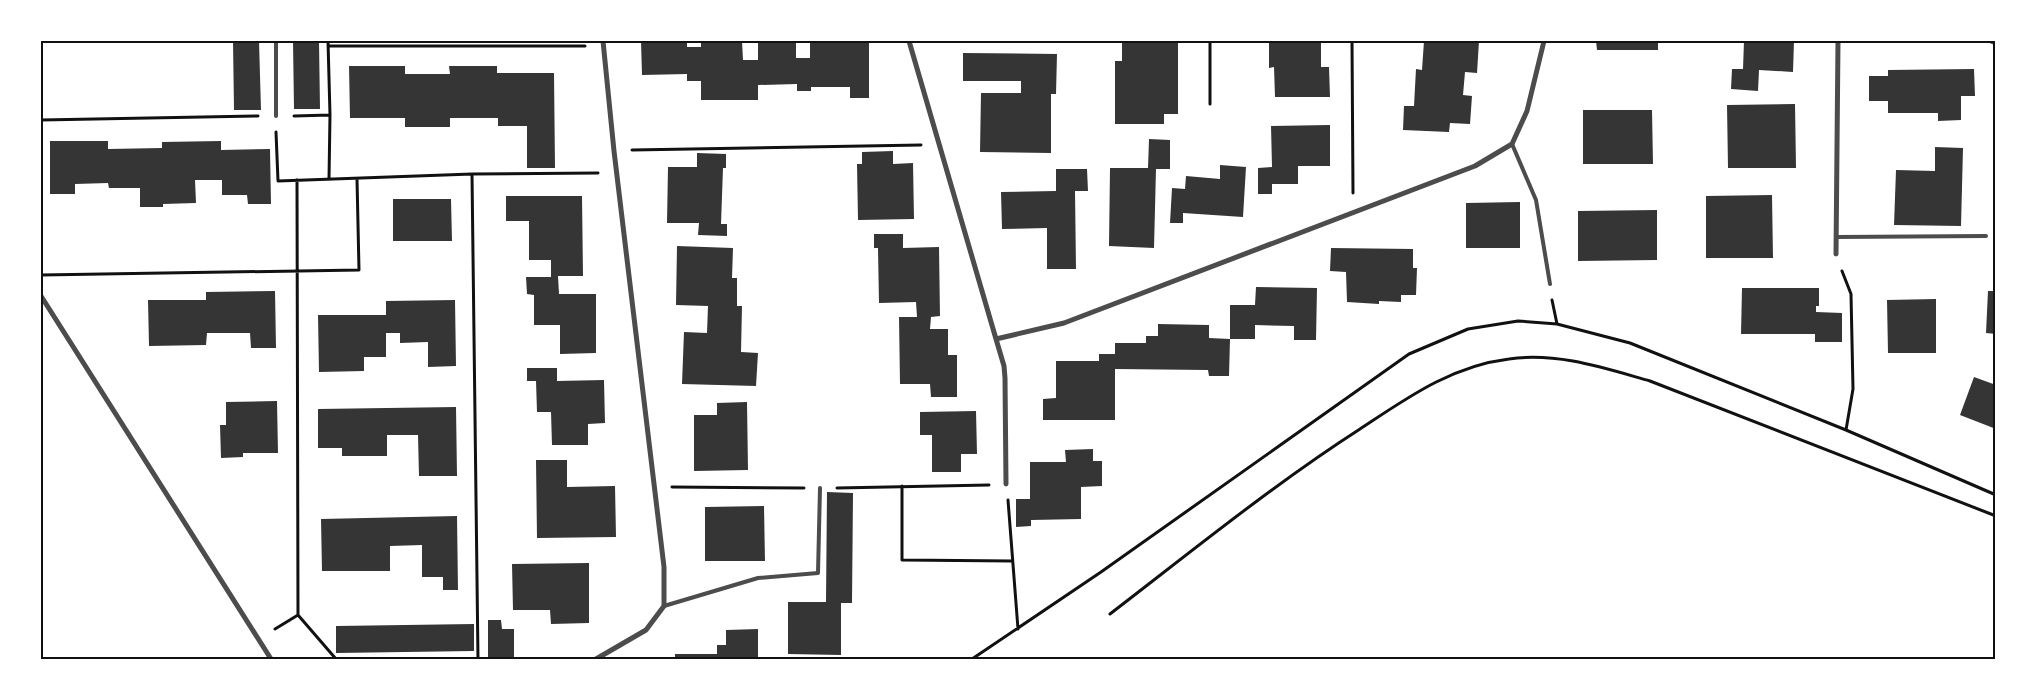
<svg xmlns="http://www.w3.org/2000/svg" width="2037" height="700" viewBox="0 0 2037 700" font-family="Inter,sans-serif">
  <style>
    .building { fill: #353535 }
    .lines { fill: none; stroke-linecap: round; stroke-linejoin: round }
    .path { stroke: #111; stroke-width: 3 }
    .service { stroke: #4c4c4c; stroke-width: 4 }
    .minor { stroke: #4c4c4c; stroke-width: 5 }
    .neatline { fill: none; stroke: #111; stroke-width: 2 }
  </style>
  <rect width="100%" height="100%" fill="#fff"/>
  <path class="building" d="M233,41h26l2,69h-27z
    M293,41h26l1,68h-26z
    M641,41h46v6h14v-6h41l1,19h15v-19h38v17h14v-17h59v57h-19v-11h-39v4h-14v-7l-39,1v15h-57v-19h-14v-7l-45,1z
    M1122,41h56v73h-14v10h-49v-63h7z
    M1269,41h52v26h8l1,30h-55l-1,-30 -5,1z
    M1424,41h55l-2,32 -12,-1 -2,23 9,1 -2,28 -20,-1 -1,9 -46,-2 1,-24h10l2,-37 6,1z
    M1596,41h62v9h-61z
    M1744,41h50l-1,31 -34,-2 -1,21 -27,-2 1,-20h11z
    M963,53l94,1 -1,40h-5v59l-71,-1 1,-59h40v-12h-58z
    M349,66h56v8h45l-1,-8h48v7h57l1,95h-28v-42h-29v-8h-48v9h-45v-9h-55z
    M1974,69l1,27h-14v24l-23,1v-8h-50v-12h-19v-25h19v-6z
    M1795,104l1,64h-68l-1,-63z
    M1583,110h69l1,54h-70z
    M1330,125v41h-32v18h-26v10h-14v-26l14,-1 -1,-41z
    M1149,139l21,1v29h-14l-2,79 -45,-2 1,-78h38z
    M50,141h58v8l54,-1v-6l59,-1v9l49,-1 1,55h-23l-1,-9h-25v-15h-27l1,23 -33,1v3h-23v-19h-31l-1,-5 -33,1v10h-25z
    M1935,147l28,1 -2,78 -67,-1 2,-55 39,1z
    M893,151v13l20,-1 1,56 -56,1 -1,-56h5v-12z
    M697,153l29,1v14h-3l-2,56h6v12l-29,-1 1,-12h-32l1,-56h29z
    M1220,165l26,2 -3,50 -60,-4v10h-13l2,-35 13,1 1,-13 34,3z
    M1056,169h31l1,22h-13l1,78h-29v-41l-45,1 -1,-37 55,-1z
    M1772,195l1,63h-67v-62z
    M506,196h76l1,80h-25l1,18h37v59l-36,1v-29h-26v-30l-7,-1 -1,-17h25v-17h-22v-39h-23z
    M393,199h58l1,42h-59z
    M1520,202v46h-54v-45z
    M1657,210v50l-79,1v-50z
    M874,234h29v14l36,-1 1,69 -9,1 -1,12h18v26h9v42h-26l-1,-13h-30l-1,-67h18l-1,-15 -37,1 -1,-55h-4z
    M677,246l56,2 -1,30h5v28h5l-1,46 17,1 -2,33 -74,-2 2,-52 23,1 1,-27 -32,-1z
    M1331,248l82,1v19h4l-1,27h-15v7l-22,-1v3l-32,-2 -1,-30 -16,-1z
    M1256,287l61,1 -1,52h-22v-14l-39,-1v14h-25l-1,37h-20l-1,-6 -93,-1v51h-72v-21l13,-1v-37h43v-7h16v-11h31v-7h12v-12l51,1v13l21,1v-34h25z
    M1742,288h77v18h-3v6l26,1v29h-27v-8h-74z
    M275,291l1,57h-25l-1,-15h-43l-1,12 -57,1 -1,-46h58v-8z
    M1988,291h8v43l-10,-1z
    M1936,299v54h-48l-1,-53z
    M455,300l1,66 -28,1v-25l-28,1v-10h-14v24h-22v14l-45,1 -1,-57h68v-14z
    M527,368h30v13l47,-1 1,43 -17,1v21h-36l-1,-33h-14l-1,-31h-9z
    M1974,377l22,8v44l-36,-14z
    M277,401l1,52h-35v4l-22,1 -1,-33h6v-23z
    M747,402l1,68 -54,1v-56h23v-12z
    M456,407l1,69h-38l-1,-41h-31v21h-45v-8h-24v-39z
    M976,411l1,43h-16v18h-29v-37h-12v-23z
    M1093,449v12h9v25l-21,1v32l-50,1v6l-15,1v-28h14v-37h36l-1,-12z
    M536,460h31v27l48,-1 1,51 -79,1z
    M827,492l26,1 -1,110h-11v52l-53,-1v-52h38z
    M764,506l1,55h-60v-54z
    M457,516l1,74h-15v-13h-21v-32l-32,1v25h-68l-1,-52z
    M589,563v60l-38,1 -1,-14h-37l-1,-46z
    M488,620h13l1,9h12v28h-26z
    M474,624v27l-138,2v-27z
    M758,629v30h-83v-5h42v-9h9v-15z"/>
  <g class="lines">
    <path class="path" d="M328,41l2,74 -1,64
      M1210,41v63
      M1352,41l1,152
      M328,46h257
      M294,116l36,-1
      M41,120l217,-4
      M276,132l2,49 194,-7 126,-1
      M632,150l289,-5
      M472,174l6,485
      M1842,271l9,23 2,95 -7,41
      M41,275l318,-5 -2,-91
      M1552,300l5,24
      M902,486v74l110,1
      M672,487l132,1
      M837,488l152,-3
      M1008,500l10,129
      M1110,614c82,-63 163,-129 250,-185 47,-31 91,-63 149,-70 48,-7 95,9 141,22l346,135
      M298,615l38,44
      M275,629l23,-14 -1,-435
      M972,659l129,-87 308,-218 59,-25 50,-8 39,3 73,19 216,87 150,65"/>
    <path class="service" d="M276,41v75
      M1512,144l24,56 14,84
      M1836,237l150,-1
      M664,606l94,-28 60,-5 2,-85"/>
    <path class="minor" d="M909,41l87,298 68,-16 411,-157 37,-22 15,-33 17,-70
      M1991,41l5,2
      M1836,254l2,-213
      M41,296l230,363
      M996,339l8,27 1,12 1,106
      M596,659l50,-29 18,-24v-39l-50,-416 -11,-110"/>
  </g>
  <rect width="2037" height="700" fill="none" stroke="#ffffff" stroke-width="85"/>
  <rect x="42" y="42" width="1952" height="616" class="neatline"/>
</svg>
